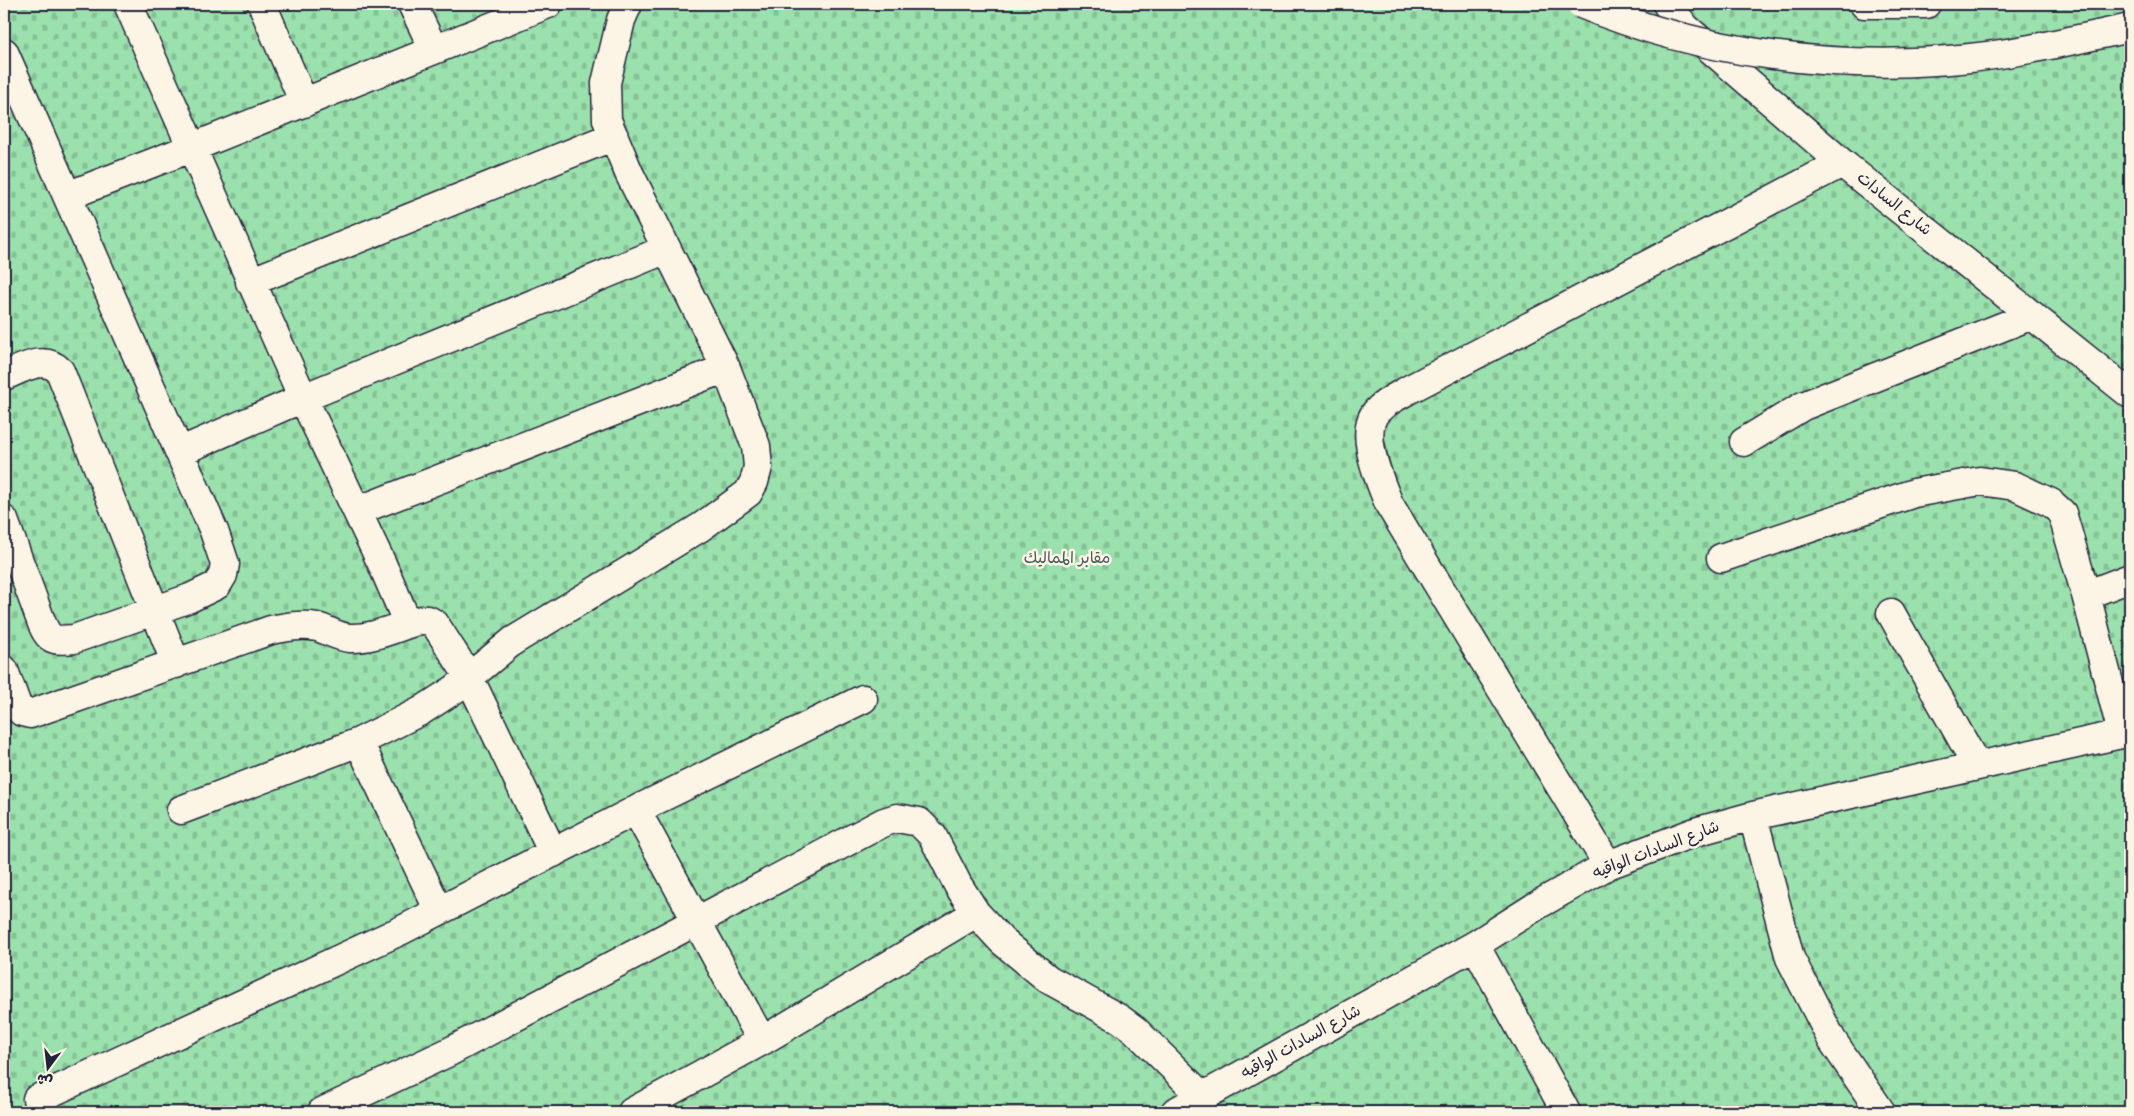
<svg xmlns="http://www.w3.org/2000/svg" width="2134" height="1116" viewBox="0 0 2134 1116" font-family="Mynerve,'Playpen Sans Arabic',sans-serif">
  <style>
    .cemetery { fill: url(#cemetery-stones); stroke: #5e8274 }
    .lines { fill: none; stroke-linecap: round; stroke-linejoin: round }
    .minor-casing { stroke: #22223b; stroke-width: 31 }
    .highway-casing { stroke: #22223b; stroke-width: 31 }
    .minor { stroke: #fcf5e5; stroke-width: 28 }
    .highway { stroke: #fcf5e5; stroke-width: 28 }
    .highway-bridge-casing { stroke: #22223b; stroke-width: 31; stroke-linecap: butt }
    .highway-bridge { stroke: #fcf5e5; stroke-width: 28 }
    .labels { text-anchor: middle; dominant-baseline: central; stroke-width: 5; stroke-linejoin: round; paint-order: stroke }
    .street-label { font-size: 16px; fill: #22223b; stroke: #fcf5e5 }
    .park-label { font-size: 16px; fill: #465b5d; stroke: #fcf5e5 }
  </style>
  <defs>
    <pattern id="cemetery-stones" width="16" height="16" patternUnits="userSpaceOnUse" patternTransform="scale(1.25)"><rect width="16" height="16" fill="#9be1ad"/><path d="M2 7V4a2 2 0 0 1 4 0v3zM10 15v-3a2 2 0 0 1 4 0v3z" fill="#85c196"/></pattern>
  </defs>
  <rect width="100%" height="100%" fill="#edeae7"/>
  <filter id="ink" filterUnits="userSpaceOnUse"><feTurbulence type="fractalNoise" baseFrequency=".02" numOctaves="2"/><feDisplacementMap in="SourceGraphic" scale="10" xChannelSelector="R" yChannelSelector="G"/><feConvolveMatrix kernelMatrix="1 2 1 2 8 2 1 2 1" color-interpolation-filters="sRGB"/></filter>
  <g filter="url(#ink)">
    <path class="cemetery" d="M4,4h2126v1108h-2126z"/>
    <g class="lines">
      <g class="minor-casing">
        <path id="minor" d="M128,4l175,394 79,166 26,60
          M262,4l42,99
          M412,4l22,46
          M1667,4l18,23 157,136 288,231
          M4,52l210,479 11,33 -2,11 -6,10 -27,13 -116,41c-21,2 -25,2 -33,-18l-37,-101
          M67,196l124,-48 357,-144
          M250,282l364,-146
          M4,376c18,-7 40,-22 56,-5l116,293
          M1744,442l59,-36 229,-91
          M179,452l124,-54 364,-149
          M357,511l369,-143
          M1721,558l193,-65 66,-12 35,5 36,17 11,10 24,82
          M1891,613l86,153
          M4,670l14,38 4,4 8,2 241,-84c15,-3 30,-6 46,-3 11,3 20,10 33,11 24,1 48,-12 71,-18h7l7,4 34,53 84,176
          M2122,733l-36,-138 44,-17
          M359,742l80,169
          M181,810l178,-68 62,-31 34,-22 58,-48 188,-114 47,-34 6,-11 4,-15 -2,-21 -30,-78 -97,-195 -22,-53 -1,-37 15,-63 7,-16
          M636,810l126,231
          M1753,816l37,142 42,82 49,72
          M1608,865l-219,-361c-9,-23 -33,-75 -10,-95 8,-8 19,-13 29,-19l434,-227
          M1475,945l91,167
          M37,1099l365,-169 234,-120 227,-111
          M322,1112l127,-60 435,-230 13,-4 22,4 13,13 26,50 18,28 26,28 46,38 72,40 15,11 68,67
          M632,1112l130,-71 214,-128
          M1175,1112l300,-167 66,-42 67,-38 87,-33 58,-16 377,-84"/>
      </g>
      <g class="highway-casing">
        <path id="highway" d="M1864,4h62"/>
      </g>
      <use href="#minor" class="minor"/>
      <use href="#highway" class="highway"/>
      <g class="highway-bridge-casing">
        <path id="highway-bridge" d="M1581,4c121,50 259,68 389,54 55,-6 107,-19 160,-30"/>
      </g>
      <use href="#highway-bridge" class="highway-bridge"/>
    </g>
  </g>
  <g class="labels">
    <g class="street-label">
      <text transform="translate(1894 204) rotate(39)">شارع السادات</text>
      <text transform="translate(1656 850) rotate(-21)">شارع السادات الواقيه</text>
      <text transform="translate(1301 1042) rotate(-29)">شارع السادات الواقيه</text>
    </g>
    <g class="park-label">
      <text x="1067" y="558">مقابر المماليك</text>
    </g>
  </g>
  <rect width="2134" height="1116" fill="none" stroke="#fcf5e5" stroke-width="20"/>
  <rect x="10" y="10" width="2114" height="1096" fill="none" stroke="#22223b" stroke-width="2" filter="url(#ink)"/>
  <g transform="translate(48 1068) rotate(195)" stroke="#fcf5e5" stroke-width="4" paint-order="stroke">
  <path d="M0-4L9 19L0 12L-9 19Z" fill="#22223b"/>
  <text y="-8" font-size="14" font-weight="bold" text-anchor="middle" fill="#22223b">ش</text>
  </g>
</svg>
